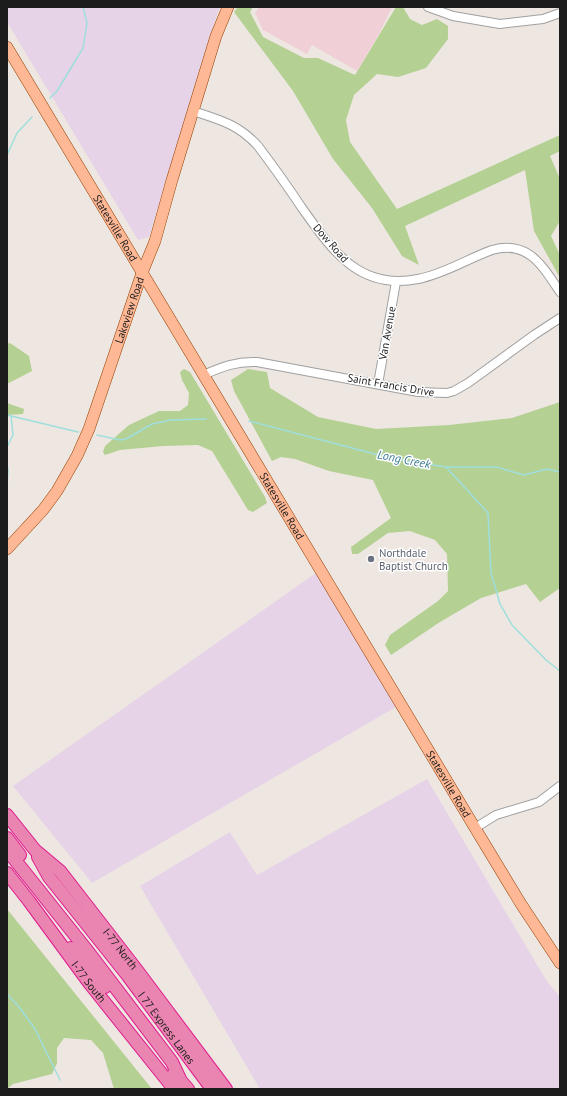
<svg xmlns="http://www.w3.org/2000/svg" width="567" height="1096" viewBox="0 0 567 1096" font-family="'PT Sans',sans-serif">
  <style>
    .commercial { fill: #f0cfd6 }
    .industrial { fill: #e7d3e8 }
    .forest { fill: #b4d093 }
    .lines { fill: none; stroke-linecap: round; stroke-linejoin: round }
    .stream { stroke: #9fdedd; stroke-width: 1.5 }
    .minor-casing { stroke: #a0a0a0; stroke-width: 10 }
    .major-casing { stroke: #943f00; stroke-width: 12 }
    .highway-casing { stroke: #df1b8e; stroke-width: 14 }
    .minor { stroke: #fff; stroke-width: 8 }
    .major { stroke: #ffb895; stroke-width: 11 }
    .highway { stroke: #ea84b0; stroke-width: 12 }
    .worship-dot { fill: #6b7280; stroke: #fff; stroke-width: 1.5 }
    .labels { text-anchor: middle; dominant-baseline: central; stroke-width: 3; stroke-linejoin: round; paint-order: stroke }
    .street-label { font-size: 11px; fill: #1c1c1c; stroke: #fff }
    .worship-label { font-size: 11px; fill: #5b616d; stroke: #fff; text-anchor: start }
    .water-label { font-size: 12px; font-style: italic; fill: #3b7a90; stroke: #fff }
  </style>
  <rect width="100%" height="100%" fill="#eee7e1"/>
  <path class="commercial" d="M259,7h133l-13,27 -22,37 -45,-26 -5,9 -44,-24 -8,-17z"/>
  <path class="industrial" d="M7,7h213l-10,28 -61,202 -11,3 -131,-218z
    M316,573l80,134 -304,176 -79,-97z
    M427,779l119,201 14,17v92h-300l-120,-203 90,-54 27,43z"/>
  <path class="forest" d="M238,7h15l-3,5 13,25 41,21h14l37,17 41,-68h7l7,12 12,6 15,-6 11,7v13l-22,29 -28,9 -21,-3 -23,21 -8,25 4,22 47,67 163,-74v16l-10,5 10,23v42l-9,15 9,19v23l-26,-47 -9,-61 -120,56 14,39 -17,-9 -30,-48 -39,-49 -40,-68 -59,-79z
    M10,343l19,13 3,15 -25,13v-40z
    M184,369l6,3 75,125 2,6 -14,9 -5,-2 -36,-59 -14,-6 -35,1 -43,4 -15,5 -2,-3 2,-6 24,-21 30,-14h21l8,-6 1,-12 -7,-13 -2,-8z
    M248,369l19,3 3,16 48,29 58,12 73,-4 63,-7 48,-16v186l-20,14 -14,-18 -45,14 -41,24 -49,33 -6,-10 5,-10 48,-34 10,-10 -1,-37 -12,-14 -25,-9 -22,2 -30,21h-6l-1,-7 40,-29 -18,-38 -44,-9 -34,-12 -14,-2 -9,4 -38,-70 -3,-11z
    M7,403l17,6 -1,5 -16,1z
    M7,909l145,180h-38l-11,-36 -12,-13 -27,-2 -7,10v15l-5,11 -39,10 -6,5z"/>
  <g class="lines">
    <path class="stream" d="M50,98l7,-7 26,-43 4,-25 -4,-16
      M7,155l10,-22 15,-16
      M7,415l71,17
      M249,421l145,38 52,8h50l28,8 23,-6 13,3
      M97,435l23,5 6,-1 26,-15 19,-4 35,-1
      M7,447l6,-12 -2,-19
      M7,466l1,3 -1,18
      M446,467l42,46 3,60 9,31 12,21 34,35 14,11
      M7,994l12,13 16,22 25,51"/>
    <g class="minor-casing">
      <path id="minor" d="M428,7l25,9 47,8 43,-5 17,-6
        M193,111c27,9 45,13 65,35 15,20 30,41 44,62 30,42 57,83 116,71 26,-5 49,-20 74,-29 36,-10 50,15 68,42
        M203,375c19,-8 33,-14 54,-13l161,30 29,1 7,-2 14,-8 66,-48 26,-17
        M378,384l18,-102
        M475,828l21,-13 43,-13 21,-16"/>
    </g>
    <g class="major-casing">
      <g id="major">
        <path id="s1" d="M7,47l468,781 46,76 39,59"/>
        <path id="s2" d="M7,549l36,-39 14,-19 20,-35 12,-27 53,-156 13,-32 17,-61 44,-144 12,-29"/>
      </g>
    </g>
    <g class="highway-casing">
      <g id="highway">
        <path id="s3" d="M7,815l28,35 25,21 76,98 90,120"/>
        <path d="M7,838l13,17"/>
        <path d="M7,850l79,99 86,113 8,17"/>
        <path id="s4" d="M38,857l11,20 79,99 84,113"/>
        <path id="s5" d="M7,873l22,28 61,83 84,105"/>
        <path d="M71,948l34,39"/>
        <path d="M174,1073l14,16"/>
      </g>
    </g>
    <use href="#minor" class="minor"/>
    <use href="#major" class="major"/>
    <use href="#highway" class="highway"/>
  </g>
  <circle class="worship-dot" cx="371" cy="559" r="4"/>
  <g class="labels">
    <g class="street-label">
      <text stroke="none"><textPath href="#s1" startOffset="211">Statesville Road</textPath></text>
      <text transform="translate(331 243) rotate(49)">Dow Road</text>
      <text stroke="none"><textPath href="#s2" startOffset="272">Lakeview Road</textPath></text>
      <text transform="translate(387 333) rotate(-80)">Van Avenue</text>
      <text transform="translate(391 385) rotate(10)">Saint Francis Drive</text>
      <text stroke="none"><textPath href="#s1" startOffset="535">Statesville Road</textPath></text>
      <text stroke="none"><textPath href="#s1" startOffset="859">Statesville Road</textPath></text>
      <text stroke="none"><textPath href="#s3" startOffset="176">I-77 North</textPath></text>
      <text stroke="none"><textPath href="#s5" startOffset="136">I-77 South</textPath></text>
      <text stroke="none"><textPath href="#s4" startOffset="214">I 77 Express Lanes</textPath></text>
    </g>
    <g class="worship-label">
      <text x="379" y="553">Northdale<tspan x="379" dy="13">Baptist Church</tspan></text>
    </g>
    <g class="water-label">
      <text transform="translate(404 459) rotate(11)">Long Creek</text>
    </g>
  </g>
  <rect width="567" height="1096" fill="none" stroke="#1c1c1c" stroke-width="16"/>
</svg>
